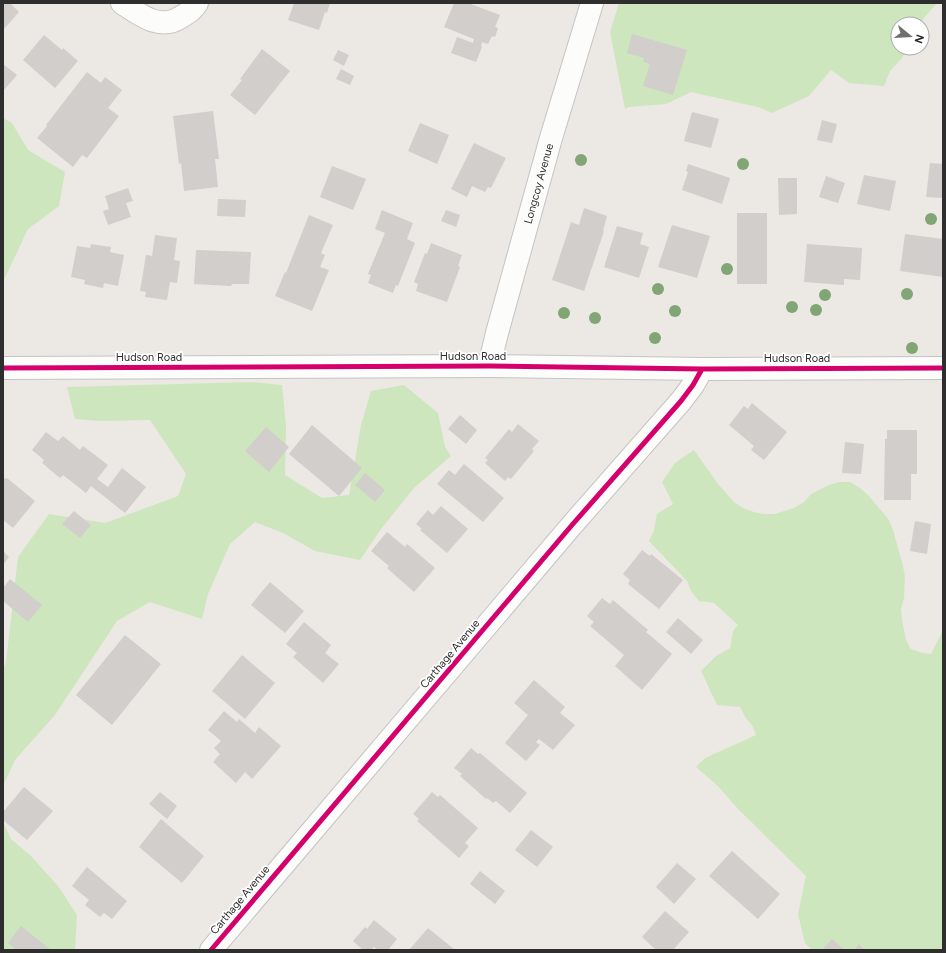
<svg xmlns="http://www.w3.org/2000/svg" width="946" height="953" viewBox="0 0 946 953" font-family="Figtree,sans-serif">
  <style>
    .green { fill: #cee6be }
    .building { fill: #d1cecb }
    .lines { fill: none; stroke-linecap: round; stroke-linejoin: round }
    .minor-casing { stroke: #c5c4c5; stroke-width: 24 }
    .tertiary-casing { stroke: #c5c4c5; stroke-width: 24 }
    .minor { stroke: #fcfcfb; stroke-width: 22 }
    .tertiary { stroke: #fcfcfb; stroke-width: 22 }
    .cycleway-casing { stroke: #fff; stroke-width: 8 }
    .cycleway { stroke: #d6006c; stroke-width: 5 }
    .tree { fill: #82a575 }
    .labels { text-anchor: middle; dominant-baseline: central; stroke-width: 3.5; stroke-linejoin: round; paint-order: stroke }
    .street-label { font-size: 11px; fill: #2e2e2e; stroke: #fff }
  </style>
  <rect width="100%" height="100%" fill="#ece8e4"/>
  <path class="green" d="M619,3h318l-13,15 -4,6h-22v24h9l-5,10 -12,13 -6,15 -35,-3 -18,-13 -22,26 -37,17 -14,-6 -67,-15 -25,12 -37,3 -4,2 -15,-77z
    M3,118l9,5 16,27 37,22 -6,34 -31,23 -25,53z
    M252,382l30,3 4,41 -1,49 37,23 27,-3 12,-70 10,-34 33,-6 34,28 7,34 6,9 -37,32 -33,41 -21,31 -45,-9 -32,-18 -28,-11 -25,22 -22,50 -6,25 -52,-17 -33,19 -62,94 -40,45 -12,26v-116l3,-8 12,-105 31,-43 56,9 73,-27 8,-22 -36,-54 -51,1 -24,-2 -8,-32z
    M694,450l24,34 16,18 9,6 11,4 10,2h11l19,-6 10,-6 7,-8 18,-9 10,-3h11l10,6 8,7 21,25 4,10 9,32 3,14 -1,22 -3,11 1,11 4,20 5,9 11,4 9,1 10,-20 2,-1v317h-131l-7,-7 -7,-29 8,-38 -68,-67 -20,-23 -22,-19 9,-9 51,-23 -4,-10 -7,-8 -5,-10 -23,-2 -16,-34 15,-15 14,-8 3,-17 5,-6 -24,-22 -15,-2 -8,-10 -4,-10 -38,-40 5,-11 3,-16 16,-10 -11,-22 13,-19z
    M3,822l8,17 20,17 27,30 19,29 -2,35h-72z"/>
  <path class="building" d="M3,3h7l9,9 -16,18z
    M294,3h36l-3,10 -2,-1 -6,18 -31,-10z
    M454,3h14l32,12 -5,12 3,1 -3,9 -3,-1 -4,8 -6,-2 -1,4 1,1 -6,15 -25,-9 6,-16 16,6 1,-4 -30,-12z
    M632,34l55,16 -14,45 -30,-9 7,-22 -7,-2 1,-4 -17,-5z
    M44,35l18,15 1,-2 15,13 -23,27 -32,-28z
    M262,49l28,22 -35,44 -25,-20 12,-15 -2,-1z
    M338,50l11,5 -5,11 -11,-6z
    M3,64l14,11 -14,16z
    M341,69l13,7 -4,9 -14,-6z
    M87,72l14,11 4,-6 17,13 -14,18 11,8 -32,42 -5,-3 -9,12 -36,-29 10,-12 -1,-1z
    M213,111l6,48h-4l3,28 -34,4 -3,-28 -2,1 -6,-48z
    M692,112l27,7 -8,29 -27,-7z
    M822,120l15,4 -5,19 -15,-3z
    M420,123l29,12 -12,29 -29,-13z
    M474,143l32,15 -15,30 -3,-1 -3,5 -13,-6 -5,11 -16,-8z
    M930,163l13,1v34l-17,-1z
    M688,164l42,14 -8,26 -40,-14 6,-18 -2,-1z
    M332,166l34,13 -13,31 -33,-13z
    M864,175l32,6 -6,30 -33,-7z
    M826,176l19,7 -7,20 -19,-6z
    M778,178h19v36l-18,1z
    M128,188l5,13 -7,2 5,14 -23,8 -5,-14 6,-2 -4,-13z
    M218,199l28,1 -1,17 -28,-1z
    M584,208l23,8 -4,15h1l-20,60 -32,-11 19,-58 8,3z
    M382,210l31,13 -6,16 8,4 -17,43 -2,-1 -3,8 -25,-10 3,-8 -3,-1 17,-41 -10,-4z
    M446,210l14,5 -4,12 -15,-6z
    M737,213h30v71h-30z
    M309,215l24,10 -12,28 4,2 -5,12 9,3 -17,41 -37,-15 10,-24 1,1z
    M672,225l38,11 -13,42 -39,-11z
    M617,226l26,7 -3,11 9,3 -10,31 -35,-11z
    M905,234l38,5v38l-43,-6z
    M155,235l22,3 -3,22 6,1 -3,22 -7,-1 -3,18 -22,-3 1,-5 -6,-1 6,-36 6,1z
    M431,243l31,12 -4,11 2,1 -13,35 -31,-11 2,-7 -4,-2 11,-29 2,1z
    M91,244l20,3 -1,5 14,3 -6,31 -14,-3 -1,5 -19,-4 1,-4 -14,-3 6,-31 13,2z
    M807,244l55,4 -2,32 -16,-1v6l-40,-3z
    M196,250l55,2 -2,32h-17l-1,2 -37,-2z
    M752,403l35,29 -23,28 -13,-10 3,-4 -25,-21 15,-19 4,3z
    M460,415l17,15 -11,14 -18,-15z
    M518,424l21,17 -7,8 2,2 -23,28 -3,-2 -3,4 -20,-18 3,-3 -3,-2 24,-29 3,3z
    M312,425l50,43 -23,28 -50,-42z
    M266,427l23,20 -20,25 -24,-21z
    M887,430h30v44h-6v26h-27l1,-61h2z
    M46,432l12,9 5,-5 17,14 3,-4 25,19 -11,14 11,8 14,-19 24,19 -21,26 -34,-27 -5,7 -23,-18 -3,3 -18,-15 2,-3 -12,-10z
    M845,442l19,2 -3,30 -19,-1z
    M464,464l40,34 -21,24 -46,-38 12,-14 6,5z
    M365,473l20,17 -10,12 -20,-17z
    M3,477l3,2 1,-1 28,23 -22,27 -10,-8z
    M441,506l27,23 -21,24 -27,-23 2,-1 -6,-5 12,-14 5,5z
    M74,511l17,14 -11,13 -18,-14z
    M915,521l16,3 -4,30 -17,-3z
    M387,532l18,15 2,-3 28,24 -21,24 -27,-24 2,-2 -18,-15z
    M642,550l8,6 1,-2 32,26 -24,29 -31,-25 2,-4 -7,-6z
    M3,551l6,6 -6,8z
    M10,579l32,26 -14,17 -25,-21v-13z
    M270,582l34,29 -19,22 -34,-28z
    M602,598l8,6 3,-4 35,30 -2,2 26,22 -30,36 -27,-24 9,-11 -34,-29 4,-4 -7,-6z
    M678,618l25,22 -12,14 -25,-22z
    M304,622l27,23 -6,8 14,11 -16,19 -30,-26 4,-4 -11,-9z
    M125,635l36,29 -49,61 -36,-30z
    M242,655l33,28 -30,36 -33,-28z
    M534,680l31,27 -5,6 15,12 -22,25 -14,-11 -3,3 4,3 -14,16 -21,-18 23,-28 -14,-12z
    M224,711l13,11 2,-3 16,14 4,-6 22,19 -29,33 -7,-7 -9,11 -23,-21 7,-8 -6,-6 7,-7 -13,-11z
    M471,748l7,6 2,-1 47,40 -17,20 -14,-12 -3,2 -6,-5 -1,1 -26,-23 2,-2 -8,-6z
    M24,787l29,24 -26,29 -24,-20v-8z
    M160,792l17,14 -10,13 -18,-15z
    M432,792l6,5 2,-2 38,33 -13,15 4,3 -10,12 -42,-37 2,-2 -6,-5z
    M161,819l43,37 -22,27 -43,-36z
    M531,830l22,17 -16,20 -22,-17z
    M732,851l48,43 -22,25 -49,-43z
    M677,863l19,16 -22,25 -18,-17z
    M87,867l40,34 -15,18 -8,-6 -4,4 -15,-12 4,-5 -17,-14z
    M480,871l25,20 -10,13 -25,-20z
    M665,911l24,21 -16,18h-17l-14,-13z
    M374,920l23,19 -9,11h-10l-4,-3 -3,3h-8l-10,-9 12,-14 2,2z
    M21,926l30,24h-35l-8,-7z
    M428,928l27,22h-46z
    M832,939l13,11h-23z
    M859,944l6,6h-11z"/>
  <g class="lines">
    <g class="minor-casing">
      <path id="minor" d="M122,3c18,12 38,28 59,14 8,-5 11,-6 16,-14
        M211,950l361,-425 109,-124 12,-16 9,-16"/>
    </g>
    <g class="tertiary-casing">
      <g id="tertiary">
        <path id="s1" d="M489,366l8,-33 54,-195 41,-135"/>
        <path d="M3,368l486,-2 213,3 241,-1"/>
      </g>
    </g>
    <use href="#minor" class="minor"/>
    <use href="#tertiary" class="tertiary"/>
    <g class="cycleway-casing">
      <path id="cycleway" d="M3,368l486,-2 213,3 241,-1
        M211,950l361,-425 109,-124 12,-16 9,-16"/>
    </g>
    <use href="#cycleway" class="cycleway"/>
  </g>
  <g class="tree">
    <circle cx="581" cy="160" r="6"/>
    <circle cx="743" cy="164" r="6"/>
    <circle cx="931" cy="219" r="6"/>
    <circle cx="727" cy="269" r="6"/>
    <circle cx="658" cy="289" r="6"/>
    <circle cx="907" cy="294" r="6"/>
    <circle cx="825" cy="295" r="6"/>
    <circle cx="792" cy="307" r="6"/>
    <circle cx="816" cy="310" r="6"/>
    <circle cx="675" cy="311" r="6"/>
    <circle cx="564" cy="313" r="6"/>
    <circle cx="595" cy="318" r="6"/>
    <circle cx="655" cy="338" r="6"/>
    <circle cx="912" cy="348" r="6"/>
  </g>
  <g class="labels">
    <g class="street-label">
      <text stroke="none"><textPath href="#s1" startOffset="189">Longcoy Avenue</textPath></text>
      <text x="473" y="356">Hudson Road</text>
      <text x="149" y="357">Hudson Road</text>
      <text x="797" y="358">Hudson Road</text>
      <text transform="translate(450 654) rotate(-50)">Carthage Avenue</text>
      <text transform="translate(240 900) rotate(-50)">Carthage Avenue</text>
    </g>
  </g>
  <rect width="946" height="953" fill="none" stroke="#2e2e2e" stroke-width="8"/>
  <g transform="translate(910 36) rotate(108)"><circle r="19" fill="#ffffff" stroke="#ababab"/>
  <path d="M0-3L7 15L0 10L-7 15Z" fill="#706f6e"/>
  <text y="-6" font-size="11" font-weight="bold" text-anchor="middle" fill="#2e2e2e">N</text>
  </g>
</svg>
